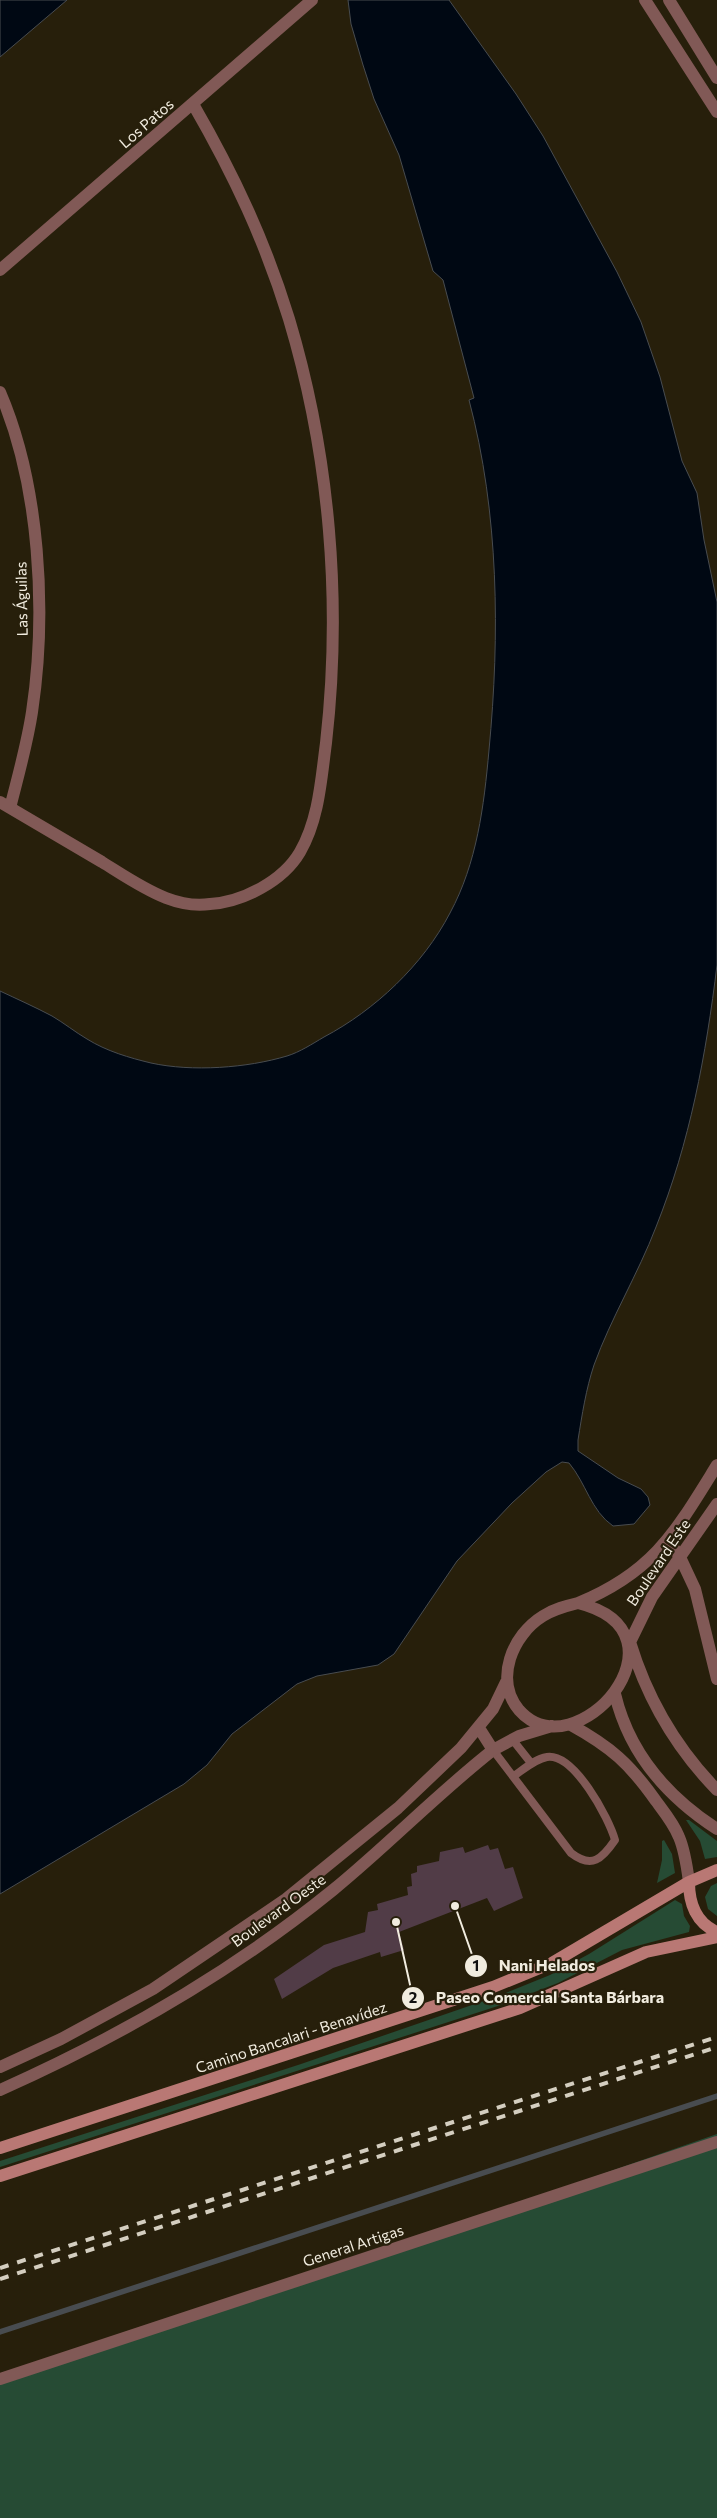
<svg xmlns="http://www.w3.org/2000/svg" width="717" height="2518" viewBox="0 0 717 2518" font-family="Commissioner,sans-serif">
  <style>
    .green { fill: #264b34 }
    .water { fill: #000813; stroke: #484c50 }
    .lines { fill: none; stroke-linecap: round; stroke-linejoin: round }
    .stream { stroke: #484c50; stroke-width: 5.5 }
    .building { fill: #513c47 }
    .service { stroke: #815956; stroke-width: 8 }
    .minor { stroke: #815956; stroke-width: 12 }
    .secondary { stroke: #b97874; stroke-width: 12 }
    .rail { stroke: #d4cec0; stroke-width: 4; stroke-dasharray: 9 9; stroke-linecap: butt }
    .labels { text-anchor: middle; dominant-baseline: central; stroke-width: 4.5; stroke-linejoin: round; paint-order: stroke }
    .street-label { font-size: 15px; fill: #f1ecdf; stroke: #271f0b }
    .leader { fill: none; stroke: #f1ecdf; stroke-width: 2 }
    .callout-dot { fill: #f1ecdf; stroke: #271f0b; stroke-width: 2 }
    .mark-label { font-size: 15px; text-anchor: middle; font-weight: bold; fill: #111 }
    .callout-label { font-size: 16px; text-anchor: middle; font-weight: bold; fill: #f1ecdf; stroke: #271f0b; stroke-width: 4.5; stroke-linejoin: round; paint-order: stroke }
  </style>
  <rect width="100%" height="100%" fill="#271f0b"/>
  <path class="green" d="M686,1820h3l28,21v16l-12,2 -5,-18z
    M664,1840l8,14 3,19 -18,10 5,-23v-19z
    M717,1883v33l-9,-7 -3,-12 6,-11z
    M675,1900l7,4 2,12 6,10 -1,6 -67,18 -64,33 -57,22 -501,162v-6l301,-97 197,-68 52,-21 39,-21z
    M717,2134v384h-717v-134z"/>
  <path class="water" d="M0,0h67l-67,57z
    M348,0h101l67,94 27,42 74,136 24,50 19,55 22,84 15,32 7,47 13,62v363c-11,90 -27,177 -61,262 -18,47 -45,91 -62,138 -8,24 -12,50 -16,75v11l40,27 23,11 7,8 2,8 -16,19 -21,2c-22,-15 -27,-43 -44,-63l-7,-1 -16,10 -34,31 -55,58 -63,93 -16,11 -61,11 -20,8 -65,50 -25,31 -23,19 -184,110v-903c17,8 35,16 52,25 12,7 23,16 35,23 19,12 43,19 64,24 41,9 96,5 136,-7 13,-4 25,-12 37,-19 51,-27 99,-72 126,-124 27,-50 34,-107 39,-163 11,-115 10,-237 -20,-350l5,-2 -31,-118 -10,-9 -34,-116 -25,-56 -11,-34 -12,-41z"/>
  <g class="lines">
    <path class="stream" d="M0,2332l717,-236"/>
  </g>
  <path class="building" d="M488,1845l2,5 8,-2 7,21 8,-2 10,31 -29,13 -7,-13 -88,34 5,18 -23,7 -1,-5 -47,16 -51,31 -8,-20 50,-34 41,-13 3,-20 10,-2 -1,-6 31,-9 -1,-8 5,-1 -1,-12 6,-2v-6l22,-5 1,-9 23,-5 2,6z"/>
  <g class="lines">
    <path class="service" d="M512,1739l19,24
      M493,1750l78,103c21,16 31,6 44,-13 -6,-22 -41,-87 -68,-83 -12,2 -23,12 -33,19"/>
    <path class="minor" d="M645,0l72,112
      M669,0l48,78
      M0,270l312,-270
      M0,392c40,93 47,220 32,320 -5,33 -14,64 -22,96
      M0,802c34,20 68,40 102,60 21,13 41,27 64,36 13,5 30,8 44,6 33,-2 73,-23 90,-52 19,-33 21,-72 26,-109 16,-141 4,-287 -37,-424 -24,-78 -55,-144 -96,-215
      M717,1504l-65,93 -22,45c17,56 46,106 87,148
      M668,1540l12,17 15,32 22,90
      M578,1603c120,30 -3,171 -59,107 -25,-30 -7,-75 24,-94 11,-7 23,-10 35,-13z
      M578,1603c76,-31 98,-72 139,-138
      M615,1694c14,59 51,102 102,135
      M571,1725c40,22 59,39 85,76 9,12 18,23 23,36 6,14 8,30 10,45
      M479,1728l14,22
      M0,2067l61,-28 92,-50 133,-90 112,-91 63,-60 32,-39 13,-27
      M0,2090c119,-53 232,-118 333,-200 55,-45 104,-96 160,-140l26,-14 33,-10
      M0,2379l717,-237"/>
    <path class="secondary" d="M689,1882c0,21 7,41 28,50
      M0,2148l493,-161 59,-24 137,-81 28,-12
      M0,2176l520,-168 126,-56 71,-15"/>
    <path class="rail" d="M0,2268l717,-231
      M0,2279l717,-232"/>
  </g>
  <g class="labels">
    <g class="street-label">
      <text transform="translate(146 123) rotate(-41)">Los Patos</text>
      <text transform="translate(21 599) rotate(-91)">Las Águilas</text>
      <text transform="translate(658 1562) rotate(-56)">Boulevard Este</text>
      <text transform="translate(278 1910) rotate(-36)">Boulevard Oeste</text>
      <text transform="translate(291 2037) rotate(-18)">Camino Bancalari - Benavídez</text>
      <text transform="translate(353 2245) rotate(-18)">General Artigas</text>
    </g>
  </g>
  <path class="leader" d="M455 1906L476 1966M396 1922L413 1998"/>
  <g class="callout-dot">
    <circle cx="455" cy="1906" r="5"/>
    <circle cx="396" cy="1922" r="5"/>
    <circle cx="476" cy="1966" r="12"/>
    <circle cx="413" cy="1998" r="12"/>
  </g>
  <g class="mark-label">
    <text x="476" y="1971">1</text>
    <text x="413" y="2003">2</text>
  </g>
  <g class="callout-label">
    <text x="547" y="1971">Nani Helados</text>
    <text x="550" y="2003">Paseo Comercial Santa Bárbara</text>
  </g>
</svg>
